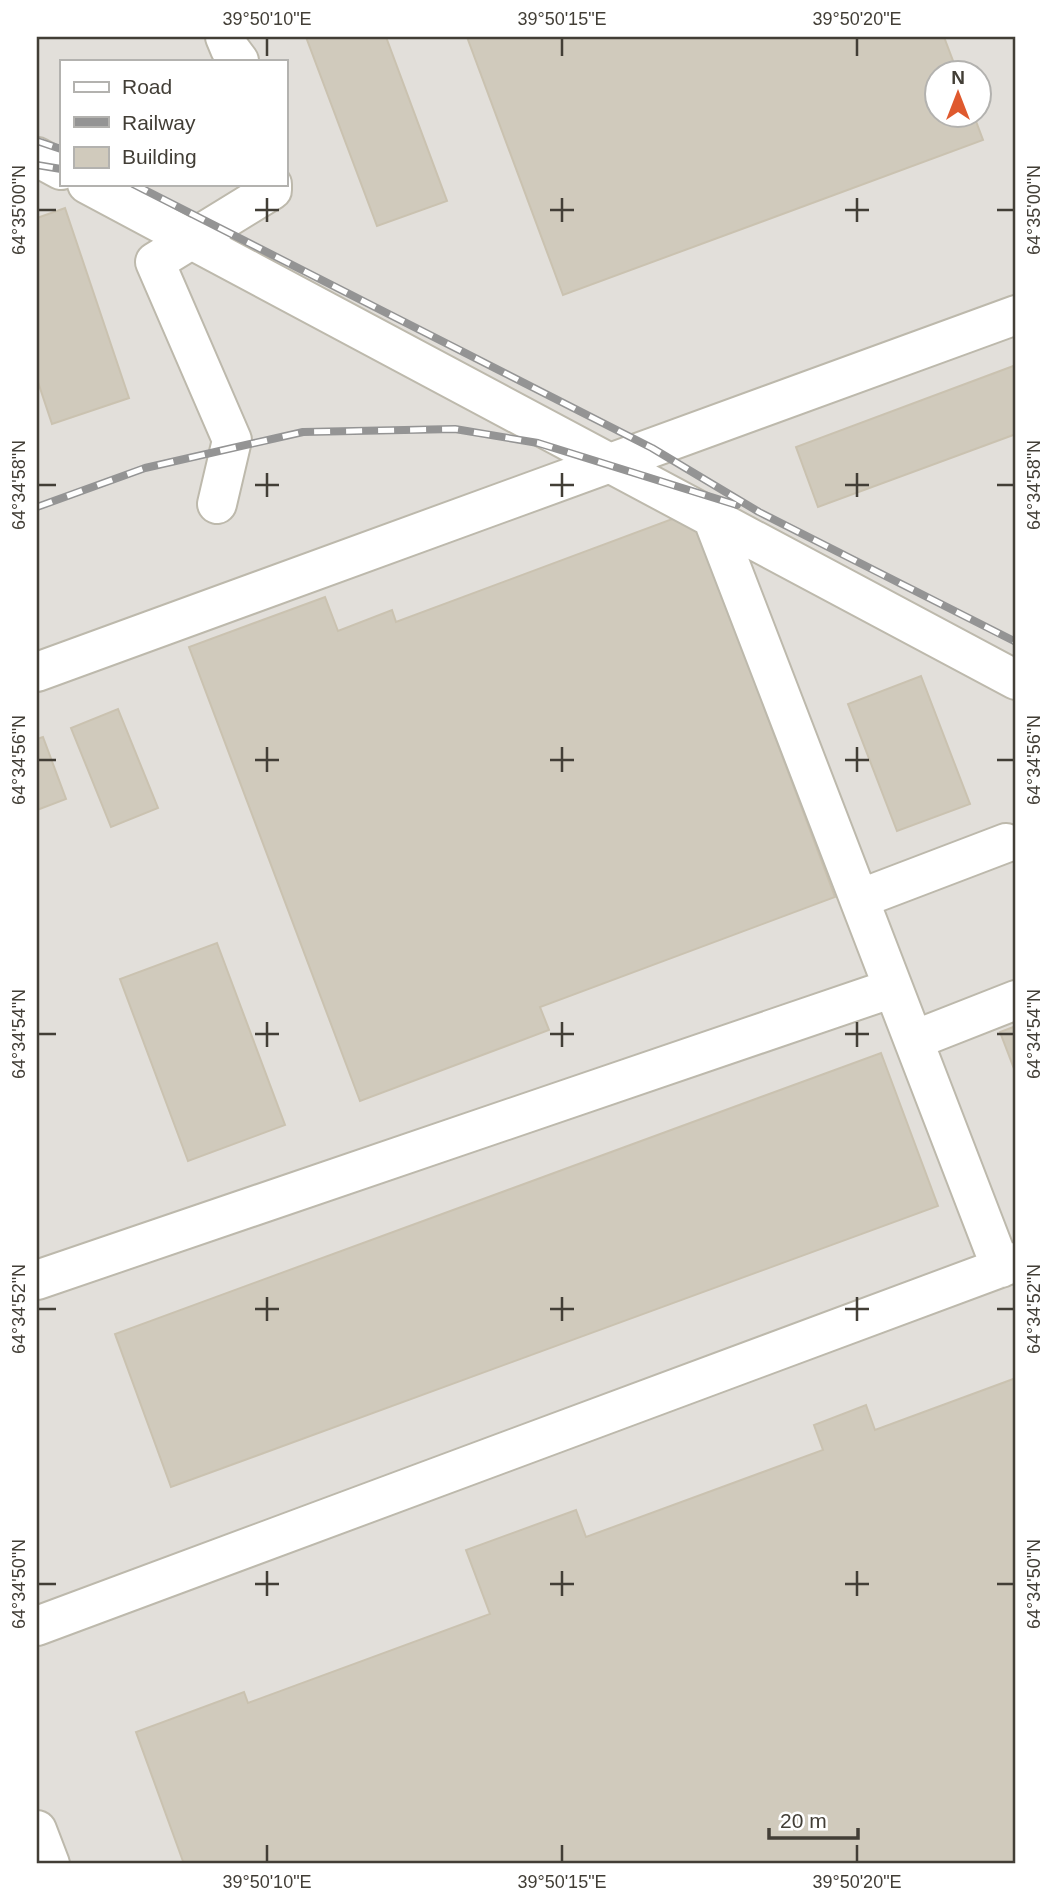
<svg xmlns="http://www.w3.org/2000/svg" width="1053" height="1901" viewBox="0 0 1053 1901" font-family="Helvetica,sans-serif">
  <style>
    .industrial { fill: #e2dfda; fill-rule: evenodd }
    .building { fill: #d0cabc; stroke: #cac2b0; stroke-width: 2 }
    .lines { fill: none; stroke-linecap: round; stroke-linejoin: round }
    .minor-casing { stroke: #bdb9ac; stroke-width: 42 }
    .minor { stroke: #fff; stroke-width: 38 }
    .rail-casing { stroke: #949494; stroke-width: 8 }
    .rail { stroke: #fff; stroke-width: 5; stroke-dasharray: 16; stroke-linecap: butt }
    .ticks { fill: none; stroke: #423e36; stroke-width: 2.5 }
    .neatline { fill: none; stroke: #423e36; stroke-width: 2.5 }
    .ticks-label { font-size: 18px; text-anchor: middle; fill: #423e36 }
  </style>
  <rect width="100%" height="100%" fill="#f0eee5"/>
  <path class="industrial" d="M37,37h979v1827h-979zM61,61h224v123h-224zM937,74h42v42h-42z"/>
  <path class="building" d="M306,37h80l61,164 -70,25z
    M467,37h477l14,37h-21v42h37l9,24 -420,155z
    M65,208l64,190 -77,26 -15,-45v-161z
    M1016,365v69l-198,73 -22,-60z
    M691,512l144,385 -295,110 9,23 -189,71 -171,-454 136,-50 13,34 54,-21 4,12z
    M921,676l49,128 -73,27 -49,-127z
    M118,709l40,99 -47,19 -40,-99z
    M43,737l23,62 -29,11v-71z
    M217,943l68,182 -97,36 -68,-182z
    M1016,1026v48l-16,-42z
    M881,1053l57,153 -767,281 -56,-153z
    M1016,1378v486h-832l-48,-132 108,-40 4,11 242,-89 -24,-64 110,-40 10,27 237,-87 -9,-25 52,-20 9,25z"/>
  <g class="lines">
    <g class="minor-casing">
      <path id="minor" d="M225,37l5,12 9,12
        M37,157l24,13
        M87,184l929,496
        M217,504l15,-64 -77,-178 117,-72v-6
        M712,517l289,751
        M37,672l979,-357
        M859,899l147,-56
        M914,1040l102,-40
        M37,1280l856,-292
        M37,1626l979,-364
        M37,1830l13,34"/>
    </g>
    <use href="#minor" class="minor"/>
    <g class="rail-casing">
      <path id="rail" d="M37,141l24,8
        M37,165l24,4
        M133,184l519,264 107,64 257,130
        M37,507l108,-39 158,-36 152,-3 83,14 199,62"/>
    </g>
    <use href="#rail" class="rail"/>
  </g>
  <path class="ticks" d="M267,38v18M562,38v18M857,38v18M267,198v24M562,198v24M857,198v24M38,210h18M255,210h24M550,210h24M845,210h24M997,210h17M267,473v24M562,473v24M857,473v24M38,485h18M255,485h24M550,485h24M845,485h24M997,485h17M267,747v25M562,747v25M857,747v25M38,760h18M255,760h24M550,760h24M845,760h24M997,760h17M267,1022v25M562,1022v25M857,1022v25M38,1034h18M255,1034h24M550,1034h24M845,1034h24M997,1034h17M267,1297v24M562,1297v24M857,1297v24M38,1309h18M255,1309h24M550,1309h24M845,1309h24M997,1309h17M267,1571v25M562,1571v25M857,1571v25M38,1584h18M255,1584h24M550,1584h24M845,1584h24M997,1584h17M267,1845v17M562,1845v17M857,1845v17"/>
  <rect width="1053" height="1901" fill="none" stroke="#ffffff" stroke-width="77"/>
  <rect x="60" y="60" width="228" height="126" fill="#ffffff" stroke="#b3b2af" stroke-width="2"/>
  <rect x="74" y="82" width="35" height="10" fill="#ffffff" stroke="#b3b2af" stroke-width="2"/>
  <text x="122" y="94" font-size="21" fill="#423e36">Road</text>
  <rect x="74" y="117" width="35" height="10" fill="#949494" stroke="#b3b2af" stroke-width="2"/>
  <text x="122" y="130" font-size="21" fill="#423e36">Railway</text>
  <rect x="74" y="147" width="35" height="21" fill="#d0cabc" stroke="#b3b2af" stroke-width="2"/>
  <text x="122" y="164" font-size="21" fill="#423e36">Building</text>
  <g transform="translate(958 94)"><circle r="33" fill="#ffffff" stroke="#b3b2af" stroke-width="2"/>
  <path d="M0-5L12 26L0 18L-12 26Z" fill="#df592e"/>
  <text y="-10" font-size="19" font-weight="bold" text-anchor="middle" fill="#423e36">N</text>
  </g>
  <path d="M769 1828v10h89v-10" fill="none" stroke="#423e36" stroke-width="3.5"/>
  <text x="780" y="1828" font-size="21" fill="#423e36" stroke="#ffffff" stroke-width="5" paint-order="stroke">20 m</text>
  <rect x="38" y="38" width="976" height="1824" class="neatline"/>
  <g class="ticks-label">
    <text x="267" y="25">39°50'10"E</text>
    <text x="562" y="25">39°50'15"E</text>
    <text x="857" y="25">39°50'20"E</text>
    <text transform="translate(19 210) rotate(-90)" y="6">64°35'00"N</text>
    <text transform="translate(1034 210) rotate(-90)" y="6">64°35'00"N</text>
    <text transform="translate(19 485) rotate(-90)" y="6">64°34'58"N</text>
    <text transform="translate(1034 485) rotate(-90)" y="6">64°34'58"N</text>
    <text transform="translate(19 760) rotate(-90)" y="6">64°34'56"N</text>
    <text transform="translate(1034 760) rotate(-90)" y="6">64°34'56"N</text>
    <text transform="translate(19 1034) rotate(-90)" y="6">64°34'54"N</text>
    <text transform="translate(1034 1034) rotate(-90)" y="6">64°34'54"N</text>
    <text transform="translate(19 1309) rotate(-90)" y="6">64°34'52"N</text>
    <text transform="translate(1034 1309) rotate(-90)" y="6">64°34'52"N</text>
    <text transform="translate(19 1584) rotate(-90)" y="6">64°34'50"N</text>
    <text transform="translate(1034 1584) rotate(-90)" y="6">64°34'50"N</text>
    <text x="267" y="1888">39°50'10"E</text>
    <text x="562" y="1888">39°50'15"E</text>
    <text x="857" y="1888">39°50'20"E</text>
  </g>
</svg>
